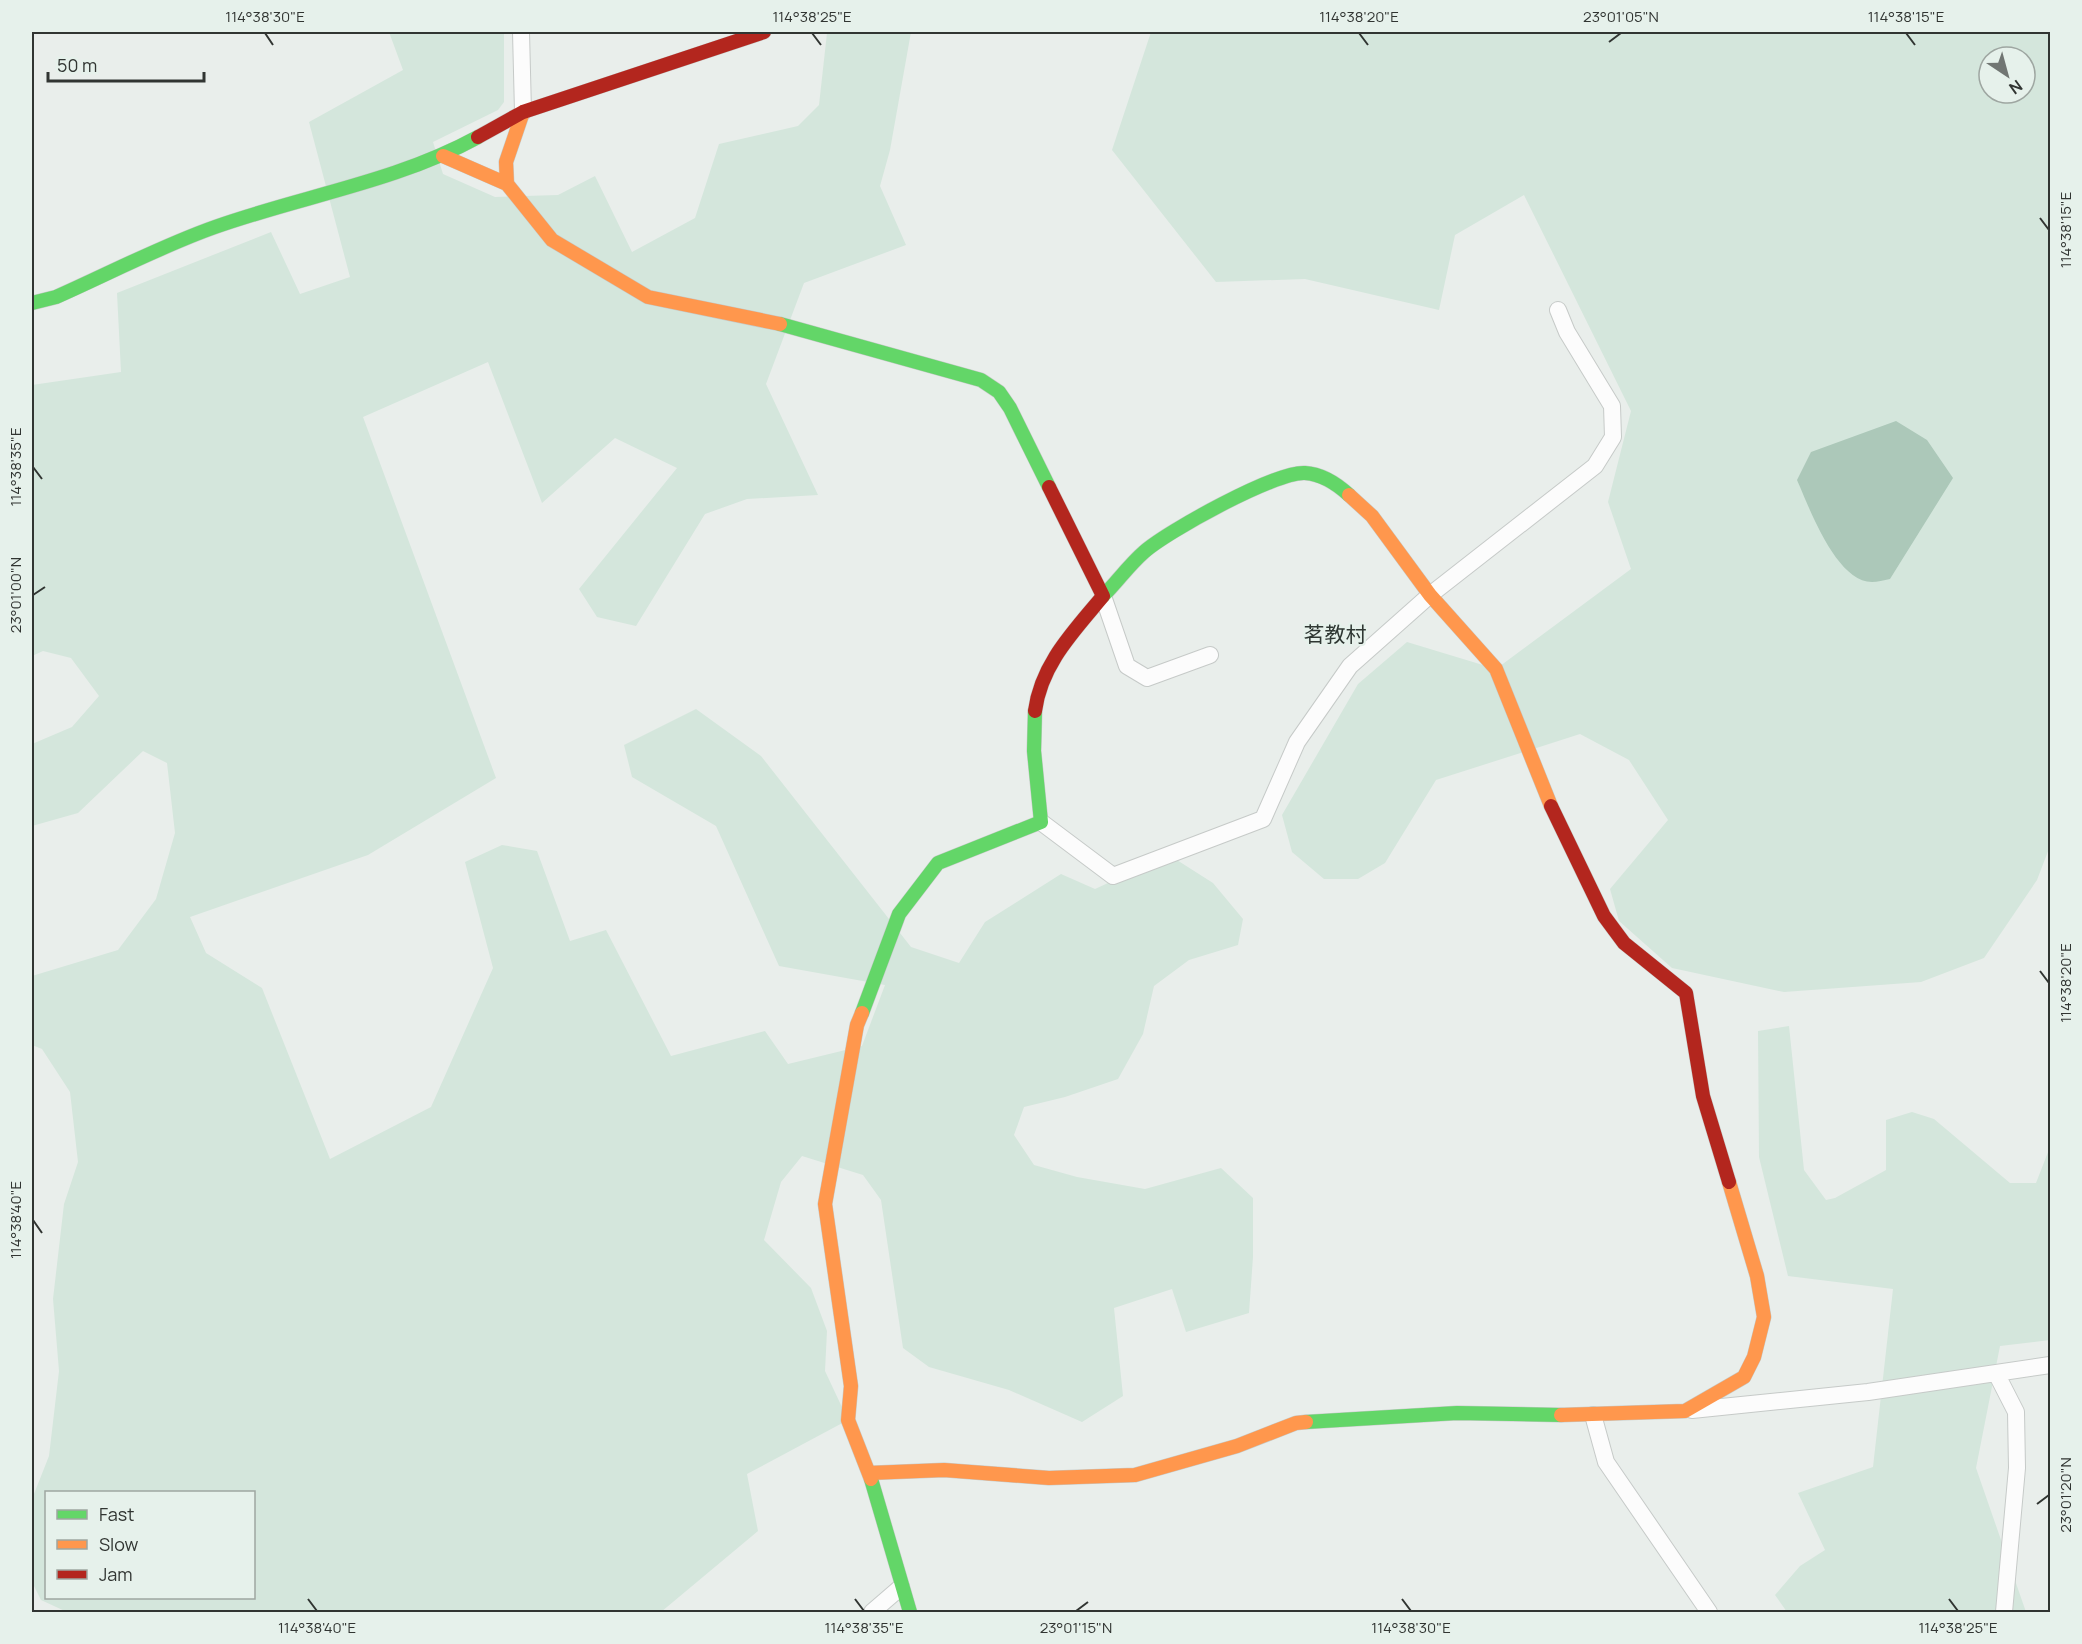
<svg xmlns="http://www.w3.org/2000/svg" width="2082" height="1644" viewBox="0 0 2082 1644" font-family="Manrope,'Noto Sans SC',sans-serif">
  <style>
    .green { fill: #d4e6dc; fill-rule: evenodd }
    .water { fill: #acc8b9 }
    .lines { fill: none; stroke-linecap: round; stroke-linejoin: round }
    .street-casing { stroke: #c6cac8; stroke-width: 18 }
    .fast-casing { stroke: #c6cac8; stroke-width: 15 }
    .slow-casing { stroke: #c6cac8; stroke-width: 15 }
    .jam-casing { stroke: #c6cac8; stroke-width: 15 }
    .street { stroke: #fcfcfc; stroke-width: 16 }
    .fast { stroke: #63d668; stroke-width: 14 }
    .slow { stroke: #ff974d; stroke-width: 14 }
    .jam { stroke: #b3261e; stroke-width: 14 }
    .ticks { fill: none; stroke: #313532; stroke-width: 2 }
    .labels { text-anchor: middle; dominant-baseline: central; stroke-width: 4.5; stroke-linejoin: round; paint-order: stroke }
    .quarter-label { font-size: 21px; fill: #2f3733; stroke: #e6f1eb }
    .neatline { fill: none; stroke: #313532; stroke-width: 2 }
    .ticks-label { font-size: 15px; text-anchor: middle; fill: #313532 }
  </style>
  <rect width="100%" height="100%" fill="#e9eeeb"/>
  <path class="green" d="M389,32h115v70l-6,8 -65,32 10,32 52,23 63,-2 37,-19 37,76 63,-34 24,-74 79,-18 21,-21 8,-72 84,-1 -21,118 -10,36 26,59 -102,38 -38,101 52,111 -71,4 -42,15 -69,112 -39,-9 -18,-28 98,-121 -62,-30 -73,65 -54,-141 -125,55 133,361 -128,77 -178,62 16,36 56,35 68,171 101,-52 62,-139 -28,-106 37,-17 35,6 33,90 36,-11 65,126 94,-25 23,33 74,-18 23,-61 -106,-19 -63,-140 -84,-49 -8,-32 72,-36 65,47 150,191 48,16 26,-41 76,-48 34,15 74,-34 44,28 30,36 -5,26 -49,15 -35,26 -11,48 -25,45 -53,18 -41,10 -10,28 20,30 43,12 68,12 76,-21 32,30v59l-4,56 -63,19 -14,-43 -58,19 9,88 -41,26 -73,-32 -80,-23 -26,-19 -22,-148 -18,-25 -61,-19 -21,26 -17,58 47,48 16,43 -2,40 23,49 -101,54 11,57 -97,81h-594l-26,-12 -9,-18v-83l17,-43 10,-85 -6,-72 11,-95 14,-42 -8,-70 -28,-43 -10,-4v-69l86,-26 38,-51 19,-66 -8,-70 -24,-12 -65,62 -46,13v-82l40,-17 27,-31 -28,-38 -28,-7 -11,5v-271l89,-13 -4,-79 154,-61 29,62 50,-17 -41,-155 94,-52zM46,1492h208v106h-208z
    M1151,32h899v814l-13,34 -53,78 -63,24 -137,10 -112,-24 -53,-47 -9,-32 58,-69 -39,-60 -49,-26 -144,46 -51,83 -27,16h-34l-32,-27 -10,-37 76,-131 49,-42 89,27 135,-100 -23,-67 23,-91 -107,-216 -69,40 -16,75 -134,-31 -89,3 -104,-132zM1989,57h36v36h-36z
    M1789,1026l15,144 22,30 9,-2 51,-28v-50l26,-8 22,7 76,64h26l14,-36v193l-50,6 -24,122 50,144h-239l-12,-17 25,-29 25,-16 -27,-57 75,-26 20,-178 -105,-13 -29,-119 -1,-126z"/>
  <path class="water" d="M1896,421l31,19 26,38 -63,101c-6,1 -13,3 -18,3 -36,0 -63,-75 -75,-102l14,-28z"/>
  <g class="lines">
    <g class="street-casing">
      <path id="street" d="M521,32l2,80
        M1103,596l24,70 20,12 63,-23
        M1041,822l72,54 150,-57 34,-77 53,-76 80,-71 165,-129 18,-29 -1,-31 -45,-74 -9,-22
        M1996,1373l20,39 1,56 -13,144
        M1692,1410l176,-18 182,-27
        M1593,1415l13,47 103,150
        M872,1612l29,-25"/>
    </g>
    <g class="fast-casing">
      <path id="fast" d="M32,303l24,-6c52,-23 105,-51 159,-70 87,-31 181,-45 263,-90
        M780,324l201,56 18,12 11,16 39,79
        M1103,596c14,-14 26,-31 41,-44 22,-20 132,-81 161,-79 16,1 32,11 44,22
        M862,1013l37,-99 39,-51 103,-41 -7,-71 1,-40
        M1306,1422l151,-9 104,2
        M871,1479l39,133"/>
    </g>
    <g class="slow-casing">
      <path id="slow" d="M523,112l-17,50 1,22 45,56 96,57 132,27
        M443,156l64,28
        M1349,495l23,21 58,79 66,74 55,137
        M862,1013l-5,12 -32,179 26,182 -3,34 23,59
        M1561,1415l124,-4 59,-34 10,-20 10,-40 -7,-41 -28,-94
        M869,1473l75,-3 105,8 86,-3 102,-29 59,-23 10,-1"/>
    </g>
    <g class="jam-casing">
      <path id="jam" d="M478,137l45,-25 241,-80
        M1035,711c6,-47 39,-80 68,-115l-54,-109
        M1551,806l53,110 20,27 62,50 17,103 26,86"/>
    </g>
    <use href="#street" class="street"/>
    <use href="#fast" class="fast"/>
    <use href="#slow" class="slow"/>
    <use href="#jam" class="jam"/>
  </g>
  <path class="ticks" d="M265,33l8,12M812,33l9,12M1359,33l9,12M1906,33l9,12M1609,42l12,-9M2040,218l9,12M33,467l9,12M33,595l12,-8M2040,971l9,12M33,1220l9,13M2037,1504l12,-9M308,1599l9,12M855,1599l9,12M1402,1599l9,12M1949,1599l9,12M1076,1611l12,-9"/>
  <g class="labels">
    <g class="quarter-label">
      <text x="1335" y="634">茗教村</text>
    </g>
  </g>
  <rect width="2082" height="1644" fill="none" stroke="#e6f1eb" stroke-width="66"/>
  <rect x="45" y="1491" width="210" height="108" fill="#e6f1eb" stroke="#9ea6a1" stroke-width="1.5"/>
  <rect x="57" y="1510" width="30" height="9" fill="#63d668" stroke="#9ea6a1" stroke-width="1.5"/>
  <text x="99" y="1521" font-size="18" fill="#313532">Fast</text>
  <rect x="57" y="1540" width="30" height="9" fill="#ff974d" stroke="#9ea6a1" stroke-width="1.5"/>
  <text x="99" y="1551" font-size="18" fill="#313532">Slow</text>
  <rect x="57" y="1570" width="30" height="9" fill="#b3261e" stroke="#9ea6a1" stroke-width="1.5"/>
  <text x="99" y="1581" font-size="18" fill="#313532">Jam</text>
  <g transform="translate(2007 75) rotate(144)"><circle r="28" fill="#e6f1eb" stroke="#9ea6a1" stroke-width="1.5"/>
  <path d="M0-4.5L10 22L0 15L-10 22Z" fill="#717673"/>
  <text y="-9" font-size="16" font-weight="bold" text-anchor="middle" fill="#313532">N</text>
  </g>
  <path d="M48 72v9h156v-9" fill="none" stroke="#313532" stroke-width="3"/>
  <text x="57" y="72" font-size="18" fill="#313532" stroke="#e6f1eb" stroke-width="4.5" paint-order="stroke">50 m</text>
  <rect x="33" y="33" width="2016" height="1578" class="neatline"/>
  <g class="ticks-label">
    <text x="265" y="22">114°38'30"E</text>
    <text x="812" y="22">114°38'25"E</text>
    <text x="1359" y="22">114°38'20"E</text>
    <text x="1621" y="22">23°01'05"N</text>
    <text x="1906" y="22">114°38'15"E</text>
    <text transform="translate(2066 230) rotate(-90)" y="5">114°38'15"E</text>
    <text transform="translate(16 467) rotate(-90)" y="5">114°38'35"E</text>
    <text transform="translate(16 595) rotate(-90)" y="5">23°01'00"N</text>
    <text transform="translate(2066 983) rotate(-90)" y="5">114°38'20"E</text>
    <text transform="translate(16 1220) rotate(-90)" y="5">114°38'40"E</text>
    <text transform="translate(2066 1495) rotate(-90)" y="5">23°01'20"N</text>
    <text x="317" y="1633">114°38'40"E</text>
    <text x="864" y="1633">114°38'35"E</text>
    <text x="1076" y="1633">23°01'15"N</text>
    <text x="1411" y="1633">114°38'30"E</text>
    <text x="1958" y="1633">114°38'25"E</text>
  </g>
</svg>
